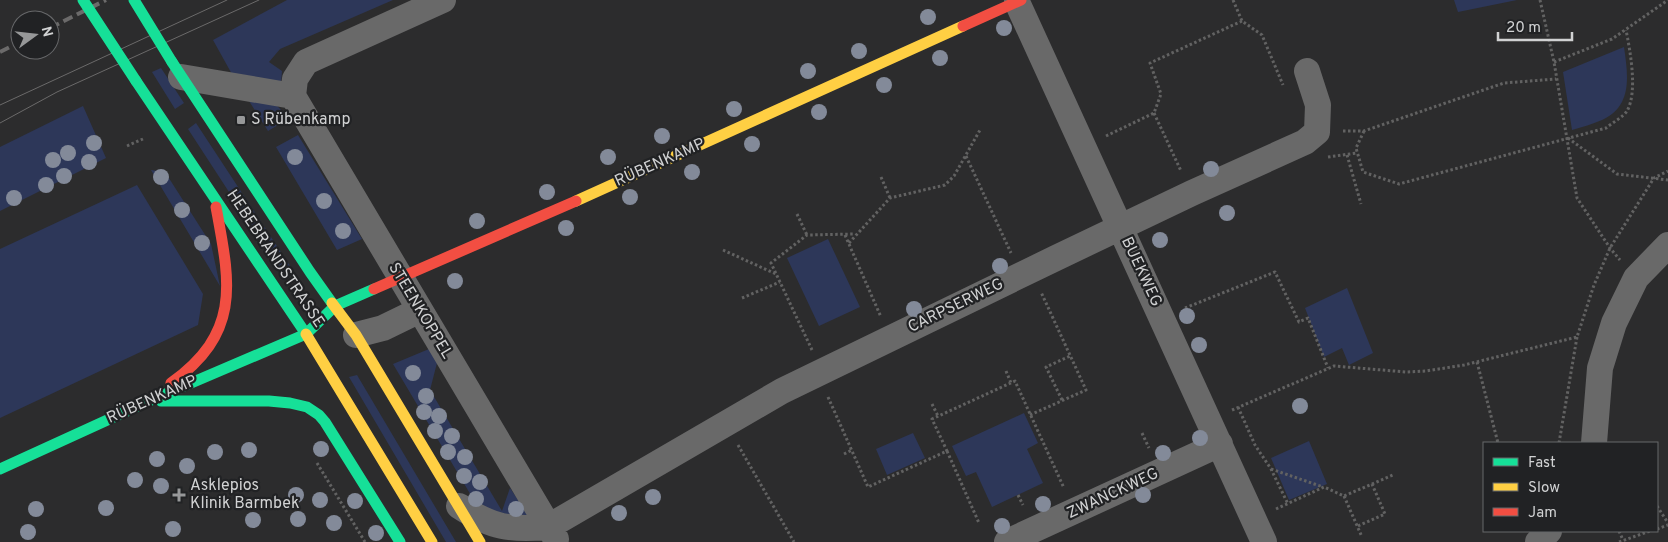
<svg xmlns="http://www.w3.org/2000/svg" width="1668" height="542" viewBox="0 0 1668 542" font-family="Overpass,sans-serif">
  <style>
    .green { fill: #2d3759 }
    .lines { fill: none; stroke-linecap: round; stroke-linejoin: round }
    .path { stroke: #626262; stroke-width: 3; stroke-dasharray: 2.5 2.5; stroke-linecap: butt }
    .street { stroke: #696969; stroke-width: 26 }
    .fast { stroke: #16e098; stroke-width: 11 }
    .slow { stroke: #ffcf43; stroke-width: 11 }
    .jam { stroke: #f24e42; stroke-width: 11 }
    .tram { stroke: #6b6a6a; stroke-width: 1 }
    .rail { stroke: #6b6a6a; stroke-width: 4; stroke-dasharray: 10 5; stroke-linecap: butt }
    .fast-bridge { stroke: #16e098; stroke-width: 11 }
    .tree { fill: #838a99 }
    .poi-dot { fill: #979899; stroke: #212224; stroke-width: 2 }
    .labels { text-anchor: middle; dominant-baseline: central; stroke-width: 4.5; stroke-linejoin: round; paint-order: stroke }
    .poi-label { font-size: 16px; fill: #d1d2d3; stroke: #212224; text-anchor: start }
    .street-label { font-size: 16px; fill: #d1d2d3; stroke: #212224 }
  </style>
  <rect width="100%" height="100%" fill="#2c2c2d"/>
  <path class="green" d="M287,0h106l-113,49 -11,13 13,9 -1,12 -48,-7 -20,-36z
    M1454,0h63l-59,12z
    M1624,47c4,28 9,59 -22,73 -9,4 -20,7 -30,10l-9,-58z
    M161,68l23,35 -9,6 -23,-37z
    M249,101c22,0 26,-1 39,18l-20,12z
    M83,106l23,52 -106,53v-64z
    M196,123l98,149 -9,6 -97,-149z
    M298,135l64,104 -25,11 -61,-103z
    M151,170l14,2 46,72 9,42z
    M137,185l66,109 -5,31 -198,93v-169z
    M828,239l32,68 -41,19 -32,-68z
    M1347,288l26,65 -24,12 -7,-17 -18,9 -19,-49z
    M429,349l8,14 -7,27 72,121 8,-23 17,25v3l-1,3 -44,-11 -10,-11 -79,-133z
    M357,375l99,167h-10l-97,-165z
    M1024,413l14,30 -11,6 16,34 -51,24 -16,-35 -10,4 -14,-30z
    M913,433l12,25 -38,17 -11,-26z
    M1309,441l18,43 -38,16 -18,-42z"/>
  <g class="lines">
    <path class="path" d="M1233,0l9,21 20,14 21,50
      M1540,0l14,62 23,136 33,50 10,12
      M1554,62l58,-23 56,-39
      M1154,113l27,58
      M1343,131h21l140,-48 52,-4
      M1364,131l-8,17 7,24 36,12 207,-56c6,-5 17,-11 21,-17 11,-19 3,-61 -1,-81
      M1106,136l48,-23 7,-19 -11,-31 92,-42
      M1568,138l49,36 51,6
      M127,146l16,-7
      M1347,155l14,49
      M966,156l45,97
      M1328,157l29,-4
      M881,177l9,21
      M797,214l10,21
      M845,235l36,82
      M849,243l41,-45 55,-13 9,-9 26,-46
      M723,250l53,24
      M742,298l38,-16
      M1185,308l90,-36 24,50 9,-4 20,50
      M812,350l-41,-87 36,-28 48,-1
      M1477,362l21,81
      M1006,371l5,12
      M828,397l40,90 79,-36 -15,-32 83,-38 49,107
      M1062,400l-16,-33 24,-11
      M932,404l6,12
      M1238,407l17,38 16,24 17,35
      M1232,410l102,-44 72,6 20,-1 38,-6 113,-28 17,-52 16,-37 44,-70 14,-7
      M1030,415l56,-25 -45,-98
      M1142,433l7,15
      M1559,443l18,-106
      M738,445l56,97
      M947,451l32,72
      M844,454l8,-4
      M317,463l48,79
      M1271,469l52,18
      M1018,495l5,10
      M1344,496l18,41
      M1657,506l11,17
      M1276,509l48,-22 20,9 49,-21
      M1358,526l27,-12 -13,-30
      M1657,529l11,-4
      M1619,531l4,9
      M1619,542l31,-11"/>
    <path class="street" d="M1017,2l247,540
      M181,77l112,19
      M293,96l263,443
      M293,96l2,-17 11,-17 137,-62
      M356,335l27,-7 37,-18
      M1594,443l6,-75 14,-45 22,-45 32,-33
      M459,506c34,22 50,24 89,21l234,-136 274,-133 136,-65 113,-51 12,-10 1,-27 -11,-34
      M1007,542l213,-98
      M1538,542l11,-11"/>
    <path class="fast" d="M172,62l138,210 22,31
      M136,81l170,253
      M161,401h108l21,2 17,4 12,8 6,7 75,120
      M0,469l149,-68 157,-67 29,-28 39,-17"/>
    <path class="slow" d="M576,201l387,-175
      M332,303l24,32 124,207
      M306,334l126,208"/>
    <path class="jam" d="M963,26l58,-26
      M374,289l202,-88
      M171,383c71,-51 59,-100 45,-176"/>
    <path class="tram" d="M0,105l227,-105
      M0,123l57,-31 202,-92"/>
    <path class="rail" d="M50,28l56,-28
      M0,52l20,-10"/>
    <path class="fast-bridge" d="M83,0l53,81
      M134,0l38,62"/>
  </g>
  <g class="tree">
    <circle cx="928" cy="17" r="8"/>
    <circle cx="1004" cy="28" r="8"/>
    <circle cx="859" cy="51" r="8"/>
    <circle cx="940" cy="58" r="8"/>
    <circle cx="808" cy="71" r="8"/>
    <circle cx="884" cy="85" r="8"/>
    <circle cx="734" cy="109" r="8"/>
    <circle cx="819" cy="112" r="8"/>
    <circle cx="662" cy="136" r="8"/>
    <circle cx="94" cy="143" r="8"/>
    <circle cx="752" cy="144" r="8"/>
    <circle cx="68" cy="153" r="8"/>
    <circle cx="295" cy="157" r="8"/>
    <circle cx="608" cy="157" r="8"/>
    <circle cx="53" cy="160" r="8"/>
    <circle cx="89" cy="162" r="8"/>
    <circle cx="1211" cy="169" r="8"/>
    <circle cx="692" cy="172" r="8"/>
    <circle cx="64" cy="176" r="8"/>
    <circle cx="161" cy="177" r="8"/>
    <circle cx="46" cy="185" r="8"/>
    <circle cx="547" cy="192" r="8"/>
    <circle cx="630" cy="197" r="8"/>
    <circle cx="14" cy="198" r="8"/>
    <circle cx="324" cy="201" r="8"/>
    <circle cx="182" cy="210" r="8"/>
    <circle cx="1227" cy="213" r="8"/>
    <circle cx="477" cy="221" r="8"/>
    <circle cx="566" cy="228" r="8"/>
    <circle cx="343" cy="231" r="8"/>
    <circle cx="1160" cy="240" r="8"/>
    <circle cx="202" cy="243" r="8"/>
    <circle cx="1000" cy="266" r="8"/>
    <circle cx="455" cy="281" r="8"/>
    <circle cx="914" cy="309" r="8"/>
    <circle cx="1187" cy="316" r="8"/>
    <circle cx="1199" cy="345" r="8"/>
    <circle cx="413" cy="373" r="8"/>
    <circle cx="426" cy="396" r="8"/>
    <circle cx="1300" cy="406" r="8"/>
    <circle cx="424" cy="412" r="8"/>
    <circle cx="439" cy="416" r="8"/>
    <circle cx="435" cy="431" r="8"/>
    <circle cx="452" cy="436" r="8"/>
    <circle cx="1200" cy="438" r="8"/>
    <circle cx="321" cy="449" r="8"/>
    <circle cx="249" cy="450" r="8"/>
    <circle cx="215" cy="452" r="8"/>
    <circle cx="448" cy="452" r="8"/>
    <circle cx="1163" cy="453" r="8"/>
    <circle cx="465" cy="457" r="8"/>
    <circle cx="157" cy="459" r="8"/>
    <circle cx="187" cy="466" r="8"/>
    <circle cx="464" cy="476" r="8"/>
    <circle cx="135" cy="480" r="8"/>
    <circle cx="480" cy="482" r="8"/>
    <circle cx="161" cy="486" r="8"/>
    <circle cx="296" cy="495" r="8"/>
    <circle cx="1143" cy="495" r="8"/>
    <circle cx="653" cy="497" r="8"/>
    <circle cx="476" cy="499" r="8"/>
    <circle cx="320" cy="500" r="8"/>
    <circle cx="355" cy="501" r="8"/>
    <circle cx="1043" cy="504" r="8"/>
    <circle cx="106" cy="508" r="8"/>
    <circle cx="36" cy="509" r="8"/>
    <circle cx="516" cy="509" r="8"/>
    <circle cx="619" cy="513" r="8"/>
    <circle cx="298" cy="519" r="8"/>
    <circle cx="253" cy="520" r="8"/>
    <circle cx="334" cy="523" r="8"/>
    <circle cx="1002" cy="526" r="8"/>
    <circle cx="173" cy="529" r="8"/>
    <circle cx="28" cy="532" r="8"/>
    <circle cx="376" cy="533" r="8"/>
  </g>
  <g class="poi-dot">
    <rect x="236" y="115" width="10" height="10" rx="2.5"/>
    <path d="M176.5 487.5h5v5h5v5h-5v5h-5v-5h-5v-5h5z"/>
  </g>
  <g class="labels">
    <g class="poi-label">
      <text x="251" y="120">S Rübenkamp</text>
      <text x="190" y="486">Asklepios<tspan x="190" dy="18">Klinik Barmbek</tspan></text>
    </g>
    <g class="street-label">
      <text transform="translate(660 163) rotate(-24)">RÜBENKAMP</text>
      <text transform="translate(275 259) rotate(56)">HEBEBRANDSTRASSE</text>
      <text transform="translate(1141 272) rotate(65)">BUEKWEG</text>
      <text transform="translate(956 306) rotate(-26)">CARPSERWEG</text>
      <text transform="translate(420 311) rotate(59)">STEENKOPPEL</text>
      <text transform="translate(152 400) rotate(-24)">RÜBENKAMP</text>
      <text transform="translate(1113 494) rotate(-25)">ZWANCKWEG</text>
    </g>
  </g>
  <rect x="1483" y="442" width="175" height="90" fill="#212224" stroke="#67686a"/>
  <rect x="1493" y="458" width="25" height="8" fill="#16e098" stroke="#67686a"/>
  <text x="1528" y="467" font-size="15" fill="#d1d2d3">Fast</text>
  <rect x="1493" y="483" width="25" height="8" fill="#ffcf43" stroke="#67686a"/>
  <text x="1528" y="492" font-size="15" fill="#d1d2d3">Slow</text>
  <rect x="1493" y="508" width="25" height="8" fill="#f24e42" stroke="#67686a"/>
  <text x="1528" y="517" font-size="15" fill="#d1d2d3">Jam</text>
  <g transform="translate(35 35) rotate(75)"><circle r="24" fill="#212224" stroke="#67686a"/>
  <path d="M0-4L9 19L0 12L-9 19Z" fill="#979899"/>
  <text y="-8" font-size="14" font-weight="bold" text-anchor="middle" fill="#d1d2d3">N</text>
  </g>
  <path d="M1498 32v8h74v-8" fill="none" stroke="#d1d2d3" stroke-width="2.5"/>
  <text x="1506" y="32" font-size="15" fill="#d1d2d3" stroke="#212224" stroke-width="4" paint-order="stroke">20 m</text>
</svg>
